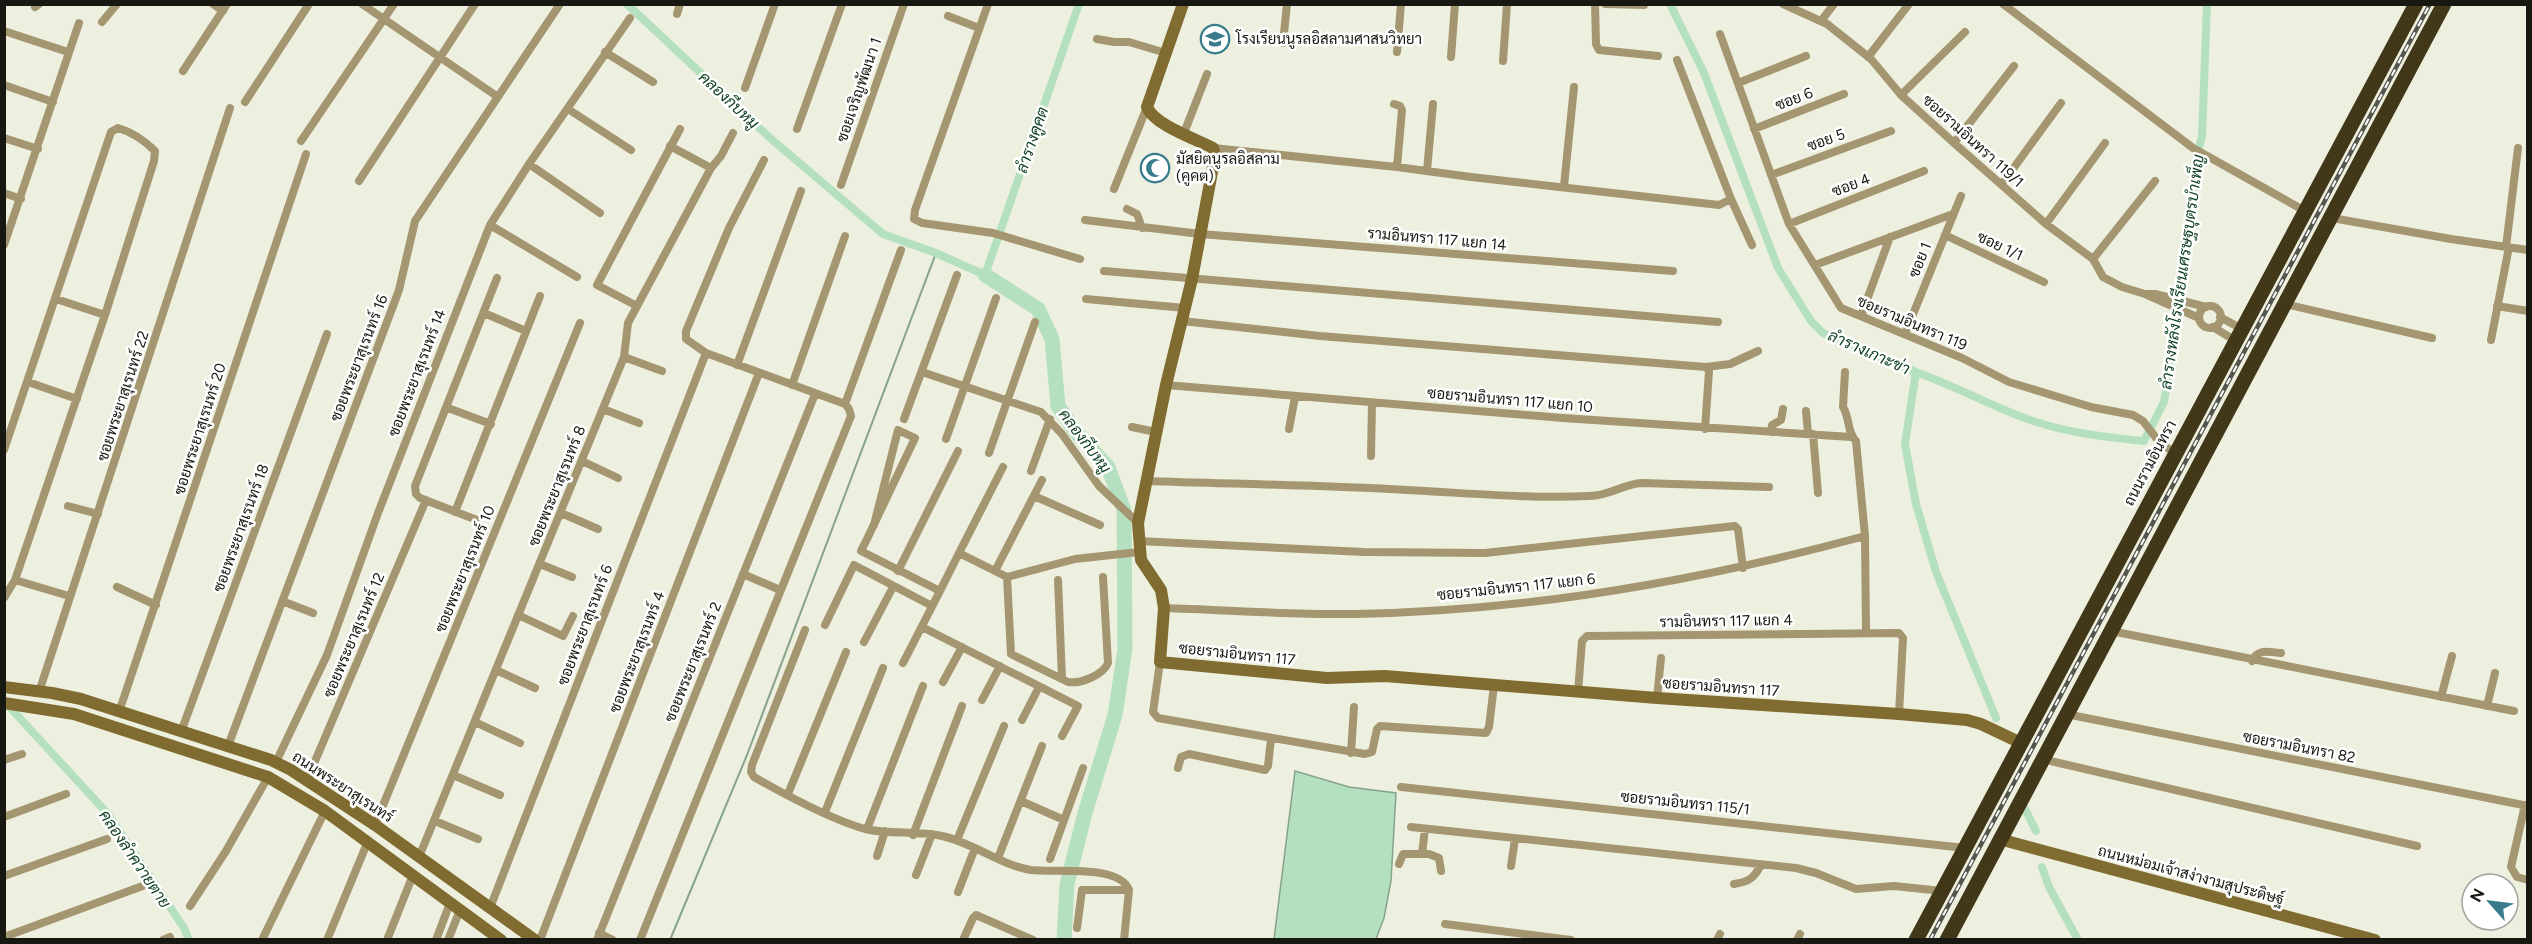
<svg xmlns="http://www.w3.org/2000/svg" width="2532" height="944" viewBox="0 0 2532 944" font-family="Figtree,Sarabun,sans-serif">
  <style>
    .water { fill: #b5e0c0; stroke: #86a48c; stroke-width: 1.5 }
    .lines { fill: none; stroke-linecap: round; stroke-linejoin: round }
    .stream { stroke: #86a48c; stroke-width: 2 }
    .canal { stroke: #b5e0c0; stroke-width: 8 }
    .river { stroke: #b5e0c0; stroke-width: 15 }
    .street { stroke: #a49670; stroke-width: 8 }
    .secondary { stroke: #806c30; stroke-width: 12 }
    .highway { stroke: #423819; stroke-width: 15 }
    .rail-casing { stroke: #54554c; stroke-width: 4.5 }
    .rail { stroke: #fff; stroke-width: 2; stroke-dasharray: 7; stroke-linecap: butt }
    .labels { text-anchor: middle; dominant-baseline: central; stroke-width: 5; stroke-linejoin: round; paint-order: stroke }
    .poi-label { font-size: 15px; fill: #181812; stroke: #fff; text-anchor: start }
    .street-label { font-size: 15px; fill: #181812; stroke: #fff }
    .water-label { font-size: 16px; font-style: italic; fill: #134325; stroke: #fff }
  </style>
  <rect width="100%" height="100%" fill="#eef0df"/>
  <path class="water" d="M1295,771l54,16 47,6 -5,88 -7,37 -8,21h-102z"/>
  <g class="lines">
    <path class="stream" d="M670,940l77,-185 189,-502"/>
    <path class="canal" d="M627,4l143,134 113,96 53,19 49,22 94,-271
      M1670,4l34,69 74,195 33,53 12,12 93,39 -11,72 11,60 20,68 60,146
      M1916,372c36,13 70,31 106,45 39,15 80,20 122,24l20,-39 28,-185 3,-54 7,-27 5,-132
      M5,702l103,112 76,114 5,12
      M2025,809l11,22
      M2042,867l7,20 29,53"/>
    <path class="river" d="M985,275l53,34 14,30 6,67 17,25 33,36 16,43 1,139 -10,66 -30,98 -18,71 -3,56"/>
    <path class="street" d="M213,4l10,7
      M362,4l136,93
      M988,4l-73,206 -1,9 8,4 71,10 87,26
      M1595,4l1,40 3,6 59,6
      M1605,4l39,1
      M1783,4l44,20 44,35 30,36 53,48 92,81 47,35 10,18 19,10 23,7 54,24
      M2003,4l190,144 112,63
      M35,7l4,-3
      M677,14l3,-10
      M948,16l31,12
      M1821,21l13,-17
      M102,22l15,-18
      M4,31l64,21
      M1720,34l69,190 52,84 121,50 47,24 82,25 42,8 10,6 14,18 18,15
      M1097,39l17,3h15l37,11
      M1283,43l4,-39
      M605,52l48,30
      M1397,52l4,-48
      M1451,57l4,-53
      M1868,57l41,-53
      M1677,60l54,139 21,46
      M1503,61l4,-57
      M183,71l44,-67
      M1738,83l68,-27
      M4,85l49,17
      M745,88l30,-84
      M1901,95l64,-63
      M245,102l64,-98
      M1394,104l6,2 2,4 -5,57
      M568,109l63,41
      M797,129l45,-125
      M1754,129l90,-35
      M1184,133l23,-59
      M4,138l34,11
      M301,141l93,-137
      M1954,143l60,-77
      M670,146l41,22
      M1213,148l184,19 74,10 248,28 12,-6
      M529,164l71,49
      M1427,171l6,-67
      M1771,175l120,-44
      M359,181l116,-177
      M2002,184l59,-81
      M841,185l63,-181
      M1564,186l10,-99
      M1114,189l33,-82
      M4,193l17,6
      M1127,209l10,5 5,14
      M2332,218l119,21 77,11
      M1085,220l115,14 473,37
      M1789,224l135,-53
      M2046,224l59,-81
      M490,225l87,52
      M1945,235l99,47
      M4,245l75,-222
      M2506,247l12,-99
      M2093,259l62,-78
      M1815,265l138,-51
      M1104,271l614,51
      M2146,294h9l51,13
      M56,299l49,16
      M1086,299l99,9
      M2285,304l147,34
      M637,306l-40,-21 83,-156
      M2497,306l31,5
      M2199 317a11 11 0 1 1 22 0a11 11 0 1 1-22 0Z
      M484,313l42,18
      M1861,316l29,-79
      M2220,317l22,12
      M1182,321l138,15 386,31 24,-3 28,-13
      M2213,327l23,14
      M1905,334l56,-138
      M2491,340l18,-93
      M624,357l38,14
      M737,365l64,-174
      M922,372l119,40 21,22 37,52 39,37
      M1845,372l-2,35c7,11 4,26 13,34l9,95 1,96
      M28,382l49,17
      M792,385l53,-149
      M1166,385l397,33 288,19
      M845,404l56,-154
      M448,408l43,16
      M603,409l36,14
      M1806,411l2,22
      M904,419l53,-144
      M1132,427l24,5
      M1289,429l6,-32
      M1705,429l4,-58 -3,-4
      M1771,432l1,-7 9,-5 2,-11
      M1813,434l5,59
      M946,439l50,-141
      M4,450l107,-318 7,-4c14,4 27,13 37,23l-1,10 -49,154 -90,265 -11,18
      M989,453l46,-131
      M1371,456l1,-53
      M582,461l36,17
      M1031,471l19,-52
      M1146,481c87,3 174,4 261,9 61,3 122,9 183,6 19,0 33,-12 52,-13l127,4
      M1034,496l66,29
      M68,506l30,8
      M455,512l85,-216
      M561,513l37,16
      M477,520l-57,-22 -4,-4 -1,-8 82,-208
      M874,525l24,-95 17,8 -47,99 -7,14 79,40 19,-38 48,24 68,-18 64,-7
      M1138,541l226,11 121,1 250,-27 3,3 5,39
      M959,553l44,-86
      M540,564l32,13
      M898,571l60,-120
      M995,571l47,-91
      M743,574l37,16
      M1007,577l4,77 57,28c13,2 35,-7 40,-19l-5,-86
      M15,580l54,16
      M1058,580l4,99
      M117,587l39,18
      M282,601l31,12
      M1164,608c64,2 128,7 191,6 172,-3 344,-33 510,-78
      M518,615l45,21 10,-20
      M825,625l29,-60 78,41
      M922,627l156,79 -16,30
      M805,630l-53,135 -1,7 3,5c30,17 79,43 111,52 26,6 52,1 77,7 32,7 58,29 89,34 24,3 89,-6 98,20l-5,50
      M2111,631l403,80
      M864,642l29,-55
      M2252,661c6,-13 17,-9 29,-8
      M1160,662l-7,50 5,6 207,36 7,-2 5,-23 3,-3 106,7 3,-6 5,-42
      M903,663l37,-72
      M496,670l39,18
      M943,682l19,-35
      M39,692l191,-584
      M1578,692l4,-51 5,-5 312,-3 4,5 -4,76
      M2441,697l11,-41
      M1657,698l4,-40
      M982,700l18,-34
      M2487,706l8,-33
      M119,712l187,-558
      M2066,714l462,92
      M1022,720l17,-33
      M475,722l45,21
      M181,732l146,-398
      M228,746l171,-456 16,-69 145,-217
      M1351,753l3,-46
      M2042,759l375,87
      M4,760l18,-6
      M276,762l51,-107 51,-142 112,-288 39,-61 101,-146
      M1178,768l3,-11 8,-3 76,16 3,-4 3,-27
      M453,775l47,20
      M307,780l119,-280
      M1401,787l564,61
      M788,794l58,-142
      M1021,801l43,19
      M2525,805l-14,62 6,10 11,3
      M825,812l58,-144
      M4,817l62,-23
      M435,821l43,18
      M375,825l205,-502
      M1411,827l385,41 20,5 40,16 38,-3 48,5
      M867,829l56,-143
      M913,835l49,-129
      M957,840l47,-114
      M1422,854l3,-25
      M877,856l8,-25
      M419,857l205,-500 4,-34 83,-155 10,-12 12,-23
      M998,858l44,-112
      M1050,859l33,-91
      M1399,864l4,-10h26l10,4 2,13
      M1511,866l4,-27
      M916,875l16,-41
      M4,876l103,-37
      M1734,884c15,-2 20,-6 27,-19
      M958,892l17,-44
      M190,906l36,-55 42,-74
      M490,908l216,-555
      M1445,924l126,16
      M1077,928l5,-38h47
      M599,933l14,7
      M4,937l144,-53
      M163,940l7,-3
      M262,940l63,-129
      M327,940l41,-99
      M387,940l26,-65
      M436,940l14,-37
      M448,940l12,-30
      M540,940l219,-567
      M597,940l218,-546
      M640,940l211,-524 -2,-7 -4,-5 -139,-51 -20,-14v-8l43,-103 35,-68
      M963,940l10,-22 3,-3 57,25
      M1717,940l3,-6
      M1797,940l3,-6"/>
    <path class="secondary" d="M1183,4l-36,103c7,18 49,32 66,41l2,8 -23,123 -26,106 -28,138 3,37 20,30 3,18 -4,54 167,16 58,-2 272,22 242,16 68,6 14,4 40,19
      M4,687l48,6 29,6 190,61 20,10 84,55 160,115
      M4,703l70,11 194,63 57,34 176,129
      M1999,839l376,101"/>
    <path class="highway" d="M1916,940l500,-936
      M1947,940l497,-936"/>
    <g class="rail-casing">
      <path id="rail" d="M1930,940l500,-936"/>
    </g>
    <use href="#rail" class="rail"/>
  </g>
  <defs>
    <g id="school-ring" transform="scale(1.5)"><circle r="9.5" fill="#fff" stroke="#387c8b" stroke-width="1.5"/><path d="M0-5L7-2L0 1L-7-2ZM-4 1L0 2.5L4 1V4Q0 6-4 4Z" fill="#387c8b"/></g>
    <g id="mosque-ring" transform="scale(1.5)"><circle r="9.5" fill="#fff" stroke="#387c8b" stroke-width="1.5"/><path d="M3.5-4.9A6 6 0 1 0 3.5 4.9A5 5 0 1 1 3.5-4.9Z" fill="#387c8b"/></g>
  </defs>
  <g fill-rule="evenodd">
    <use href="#school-ring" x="1215" y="39"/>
    <use href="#mosque-ring" x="1155" y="168"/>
  </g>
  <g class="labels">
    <g class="poi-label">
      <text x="1236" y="39">โรงเรียนนูรลอิสลามศาสนวิทยา</text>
      <text x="1176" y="159">มัสยิตนูรลอิสลาม<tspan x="1176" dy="17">(คูคต)</tspan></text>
    </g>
    <g class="street-label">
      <text transform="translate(859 90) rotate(-71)">ซอยเจริญพัฒนา 1</text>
      <text transform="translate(1794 99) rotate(-21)">ซอย 6</text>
      <text transform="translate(1826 140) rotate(-20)">ซอย 5</text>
      <text transform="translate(1973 141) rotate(42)">ซอยรามอินทรา 119/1</text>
      <text transform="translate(1851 185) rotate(-21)">ซอย 4</text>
      <text transform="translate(1437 239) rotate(5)">รามอินทรา 117 แยก 14</text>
      <text transform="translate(2000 246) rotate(25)">ซอย 1/1</text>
      <text transform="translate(1920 260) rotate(-68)">ซอย 1</text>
      <text transform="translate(1912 323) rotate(23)">ซอยรามอินทรา 119</text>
      <text transform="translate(359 358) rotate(-69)">ซอยพระยาสุเรนทร์ 16</text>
      <text transform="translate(417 373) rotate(-69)">ซอยพระยาสุเรนทร์ 14</text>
      <text transform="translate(123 396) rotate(-72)">ซอยพระยาสุเรนทร์ 22</text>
      <text transform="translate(1510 400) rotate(5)">ซอยรามอินทรา 117 แยก 10</text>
      <text transform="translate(200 429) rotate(-72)">ซอยพระยาสุเรนทร์ 20</text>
      <text transform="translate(2150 463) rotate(-62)">ถนนรามอินทรา</text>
      <text transform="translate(557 486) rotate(-68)">ซอยพระยาสุเรนทร์ 8</text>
      <text transform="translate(241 528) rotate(-70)">ซอยพระยาสุเรนทร์ 18</text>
      <text transform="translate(465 569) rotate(-68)">ซอยพระยาสุเรนทร์ 10</text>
      <text transform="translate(1516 587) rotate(-6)">ซอยรามอินทรา 117 แยก 6</text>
      <text transform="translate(1726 621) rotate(-1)">รามอินทรา 117 แยก 4</text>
      <text transform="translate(585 625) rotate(-69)">ซอยพระยาสุเรนทร์ 6</text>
      <text transform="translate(354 635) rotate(-67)">ซอยพระยาสุเรนทร์ 12</text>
      <text transform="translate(637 652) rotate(-69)">ซอยพระยาสุเรนทร์ 4</text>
      <text transform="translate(1237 654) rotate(6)">ซอยรามอินทรา 117</text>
      <text transform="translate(693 662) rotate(-68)">ซอยพระยาสุเรนทร์ 2</text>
      <text transform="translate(1721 687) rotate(4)">ซอยรามอินทรา 117</text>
      <text transform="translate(2299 747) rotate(11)">ซอยรามอินทรา 82</text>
      <text transform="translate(343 787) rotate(33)">ถนนพระยาสุเรนทร์</text>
      <text transform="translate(1685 803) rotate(6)">ซอยรามอินทรา 115/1</text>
      <text transform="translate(2191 875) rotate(15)">ถนนหม่อมเจ้าสง่างามสุประดิษฐ์</text>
    </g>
    <g class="water-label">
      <text transform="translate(729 100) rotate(43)">คลองกีบหมู</text>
      <text transform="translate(1032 140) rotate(-71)">ลำรางคูคต</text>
      <text transform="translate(2182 272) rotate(-82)">ลำรางหลังโรงเรียนเศรษฐบุตรบำเพ็ญ</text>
      <text transform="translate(1869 352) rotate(24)">ลำรางเกาะข่า</text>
      <text transform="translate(1085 441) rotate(53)">คลองกีบหมู</text>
      <text transform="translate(135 859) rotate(56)">คลองลำควายตาย</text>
    </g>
  </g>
  <rect width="2532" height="944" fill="none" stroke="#181812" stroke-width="12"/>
  <g transform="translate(2490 902) rotate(298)"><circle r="28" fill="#ffffff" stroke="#a3a3a0" stroke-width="1.5"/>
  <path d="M0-4.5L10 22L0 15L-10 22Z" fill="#387c8b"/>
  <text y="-9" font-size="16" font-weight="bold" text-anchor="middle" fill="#181812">N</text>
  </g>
</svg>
